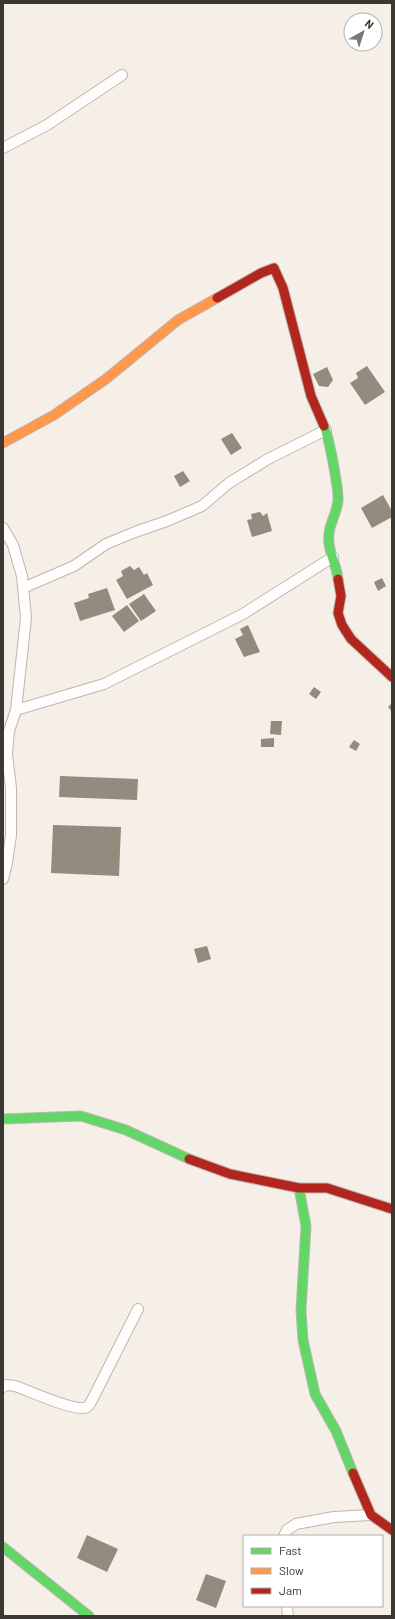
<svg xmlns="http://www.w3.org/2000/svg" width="395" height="1619" viewBox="0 0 395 1619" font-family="Barlow,sans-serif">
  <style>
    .building { fill: #948a7e }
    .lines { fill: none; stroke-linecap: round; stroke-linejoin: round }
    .street-casing { stroke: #bcb7b2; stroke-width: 12 }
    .fast-casing { stroke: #bcb7b2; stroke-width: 11 }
    .slow-casing { stroke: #bcb7b2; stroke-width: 11 }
    .jam-casing { stroke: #bcb7b2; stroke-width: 11 }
    .street { stroke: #fefdfc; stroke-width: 10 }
    .fast { stroke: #63d668; stroke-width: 9 }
    .slow { stroke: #ff974d; stroke-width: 9 }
    .jam { stroke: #b3261e; stroke-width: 9 }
  </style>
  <rect width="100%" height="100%" fill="#f5efe8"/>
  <path class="building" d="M367,366l18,26 -20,13 -15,-22 8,-5 -2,-5z
    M327,367l6,13 -5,7 -9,-1 -6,-12z
    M232,433l10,15 -11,7 -10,-16z
    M183,471l7,10 -10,6 -6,-11z
    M383,495l9,16v6l-20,11 -11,-20z
    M260,512l3,4 4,-3 5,18 -20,6 -5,-17 5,-1 -1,-5z
    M130,566l4,4 5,-3 5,8 3,-2 6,12 -26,14 -11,-19 7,-4 -2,-5z
    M382,578l4,8 -8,5 -4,-9z
    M107,588l8,22 -35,11 -6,-18 15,-5 -1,-4z
    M144,594l12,17 -15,10 -12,-17z
    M127,605l12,16 -15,11 -12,-16z
    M248,625l12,27 -16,5 -9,-18 8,-4 -3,-6z
    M314,687l7,5 -5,7 -7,-5z
    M392,703v9l-4,-5z
    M271,721h11l-1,14 -11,-1z
    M274,738v9h-13v-8z
    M354,740l6,4 -4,7 -7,-4z
    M60,776l78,3 -1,21 -78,-3z
    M53,825l68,2 -2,49 -68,-3z
    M207,946l4,13 -13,4 -4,-14z
    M87,1535l31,14 -11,23 -30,-14z
    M206,1574l20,7 -10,27 -20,-8z"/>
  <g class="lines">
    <g class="street-casing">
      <path id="street" d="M3,148l44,-23 75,-50
        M3,528l10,17 9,31 4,42 -10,92 -7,21 -2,23 4,34v47l-4,28 -4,16
        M23,588l51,-22 32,-22 29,-12 32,-11 35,-15 27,-23 39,-24 58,-29
        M16,710l88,-26 139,-70 90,-57
        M3,1387l4,-2 8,1c13,4 61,27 72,21 1,-1 4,-4 4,-5l47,-93
        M284,1536l3,-6 9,-6 38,-7 37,-2
        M287,1606l1,10"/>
    </g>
    <g class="fast-casing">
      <path id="fast" d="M324,426c5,10 15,65 14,75 -2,16 -11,25 -9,42 1,12 8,24 9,36
        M3,1119l78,-3 45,14 63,29
        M299,1188l7,38 -5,84 2,30 12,54 21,37 17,42
        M3,1547l86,69"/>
    </g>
    <g class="slow-casing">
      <path id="slow" d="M3,443l51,-28 52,-36 72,-59 39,-22"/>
    </g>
    <g class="jam-casing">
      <path id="jam" d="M217,298l44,-25 13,-5 9,20 28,108 13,30
        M338,579l3,17 -3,17 4,12 9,14 41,38
        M189,1159l41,15 69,14h28l65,21
        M353,1473l18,42 21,15"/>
    </g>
    <use href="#street" class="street"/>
    <use href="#fast" class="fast"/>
    <use href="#slow" class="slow"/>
    <use href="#jam" class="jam"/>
  </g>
  <rect width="395" height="1619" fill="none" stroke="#3b3732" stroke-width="8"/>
  <rect x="243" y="1535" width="140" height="72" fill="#ffffff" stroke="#b1afad"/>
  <rect x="251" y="1548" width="20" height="6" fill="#63d668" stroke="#b1afad"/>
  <text x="279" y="1555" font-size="12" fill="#3b3732">Fast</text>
  <rect x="251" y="1568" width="20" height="6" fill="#ff974d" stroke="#b1afad"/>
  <text x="279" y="1575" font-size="12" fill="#3b3732">Slow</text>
  <rect x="251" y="1588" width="20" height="6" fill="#b3261e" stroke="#b1afad"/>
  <text x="279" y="1595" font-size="12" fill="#3b3732">Jam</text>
  <g transform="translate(363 32) rotate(39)"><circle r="19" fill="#ffffff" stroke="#b1afad"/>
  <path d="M0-3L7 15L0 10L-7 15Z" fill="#7c7772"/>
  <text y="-6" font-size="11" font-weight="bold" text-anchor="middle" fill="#3b3732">N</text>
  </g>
</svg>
